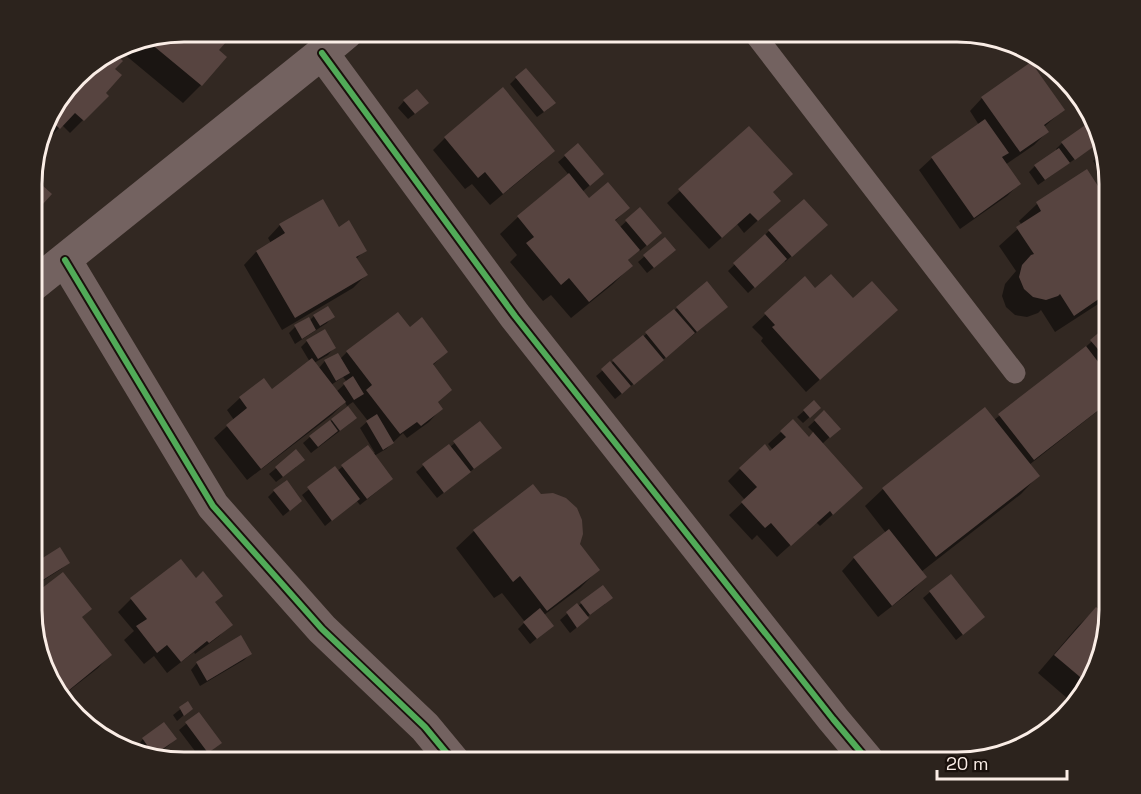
<svg xmlns="http://www.w3.org/2000/svg" width="1141" height="794" viewBox="0 0 1141 794" font-family="'Space Grotesk',sans-serif">
  <style>
    .shadow { fill: #0007; fill-rule: evenodd }
    .building { fill: #574440 }
    .lines { fill: none; stroke-linecap: round; stroke-linejoin: round }
    .lane { stroke: #736260; stroke-width: 21 }
    .street { stroke: #736260; stroke-width: 33 }
    .cycleway-casing { stroke: #1a110c; stroke-width: 10 }
    .cycleway { stroke: #51ab58; stroke-width: 6 }
    .rim { fill: none; stroke: #faede6; stroke-width: 3 }
  </style>
  <rect width="100%" height="100%" fill="#322822"/>
  <path class="shadow" d="M184,32h49l-16,19 7,6 -23,28 -18,18 -65,-54 17,-9z
    M112,53l9,8 -8,8 -10,24 4,3 -37,37 -8,-8 -16,16 -4,-4 10,-29 32,-39z
    M516,78l32,31 -11,8 -27,-33z
    M982,98l81,12 -19,17 3,5 -13,13 -29,20 14,19 -12,12 -47,33 -41,-59 13,-12 47,-33 -9,-14z
    M404,101l17,8 -13,10 -10,-11z
    M1091,123l5,7 3,12 -61,43 -9,-13 6,-6 22,-15 -1,-2 6,-6z
    M749,128l23,65 -6,20 -22,20 -7,-9 -28,25 -42,-46z
    M445,138l108,12 -12,13 -51,42 -18,-21 -7,5 -32,-39z
    M1103,153l6,21v10l-16,-23z
    M565,156l31,24 -14,12 7,8 39,8 -13,13 5,6 20,-18 14,30 -14,12 -2,-1 -11,11 4,5 -18,18 -42,34 -20,-23 -8,6 -33,-39 7,-7 -17,-21 18,-17 51,-42 -11,-13z
    M1086,171l23,34 -7,7 7,11v74l-54,35 -14,-22 -3,3 -11,4 -12,-2 -9,-8 -4,-11 3,-12 11,-13 -17,-25 23,-21 -3,-4 18,-17z
    M280,225l58,4 27,21 -9,9 10,16 -13,13 -71,42 -38,-65 12,-13 15,-9 -3,-5z
    M769,231h50l-34,31 -1,-2 -36,33 -20,-22z
    M665,239l3,17 -21,17 -9,-11z
    M805,278l10,12 38,10 30,22 -77,70 -45,-51 2,-3 -11,-11z
    M706,284l14,29 -105,86 -19,-23z
    M398,314l12,15 36,23 -14,14 5,37 4,6 -12,13 -22,16 -4,-5 -17,16 -12,7 11,29 -25,20 -4,-5 -31,26 -23,-31 33,-27 2,3 31,-24 5,7 2,-1 -15,-25 8,-7 -15,-19 -6,4 -2,-4 -13,13 -85,65 -33,-42 20,-18 -7,-10 13,-12 32,-7 38,-29 -9,-15 6,-6 27,7 -6,7 -14,8 4,6 7,-8 15,-2 7,-7zM343,377l4,5 -11,10 -5,-7z
    M314,316h19l-6,7 -32,21 -6,-11 6,-6 14,-6z
    M1109,326v76l-80,63 9,11 -17,18 -100,78 4,5 -12,13 -35,27 -36,-46 12,-13 32,-25 -21,-27 18,-17 111,-69 86,-68z
    M814,402l-1,12 -10,9 -6,-6z
    M348,408l1,16 -38,29 -8,-10 7,-6z
    M824,412l8,23 -10,9 27,56 -29,26 -4,-4 -39,35 -20,-22 -5,5 -23,-25 16,-15 -17,-19 12,-12 33,-19 -5,-6 25,-23 16,17 5,-5 -6,-6z
    M479,423l21,25 -63,50 -21,-26 7,-6 26,-20 1,1z
    M296,452v15l-20,15 -7,-8z
    M533,486l65,84 -18,18 -36,27 8,11 -22,18 -12,-15 7,-7 -23,-29 -8,5 -38,-50 18,-17z
    M274,491l20,16 -11,9 -15,-19z
    M59,549l9,14 -7,6 -28,18v-21z
    M62,574l19,43 29,38 -12,13 -37,29 -9,-10 -19,-57v-33z
    M603,587l2,17 -18,13 -6,7 -11,9 -10,-13 17,-15 1,1z
    M930,592l47,31 -21,17 -33,-42z
    M131,599l82,4 18,21 -13,13 -23,17 -1,-2 -27,21 -13,-17 -10,8 -20,-24 10,-9 -16,-19z
    M1096,609l13,11 -31,83 -3,2 -37,-32 40,-47z
    M250,654l-6,6 -44,26 -9,-16 6,-7z
    M188,703l3,6 -14,12 -4,-6z
    M198,714l22,29 -19,16 -22,-29z
    M143,739h32l-7,7 -13,9 -16,-6 -2,-3z"/>
  <path class="building" d="M184,32h51l-16,18 8,7 -25,29 -58,-48z
    M114,52l9,9 -8,8 7,6 -16,18 3,3 -25,25 -9,-8 -15,16 -12,-11 4,-10 32,-39z
    M1031,62l34,48 -21,15 5,7 -29,20 -39,-55z
    M526,68l30,35 -12,9 -29,-35z
    M503,87l52,64 -52,43 -18,-22 -7,6 -34,-41z
    M417,89l12,14 -14,11 -12,-14z
    M985,119l24,34 -7,4 19,27 -47,34 -43,-61z
    M1091,121l3,4 6,17 -25,18 -14,-18z
    M749,126l44,48 -20,18 8,9 -23,20 -8,-8 -28,25 -44,-49z
    M578,143l26,31 -14,12 -26,-31z
    M1059,148l11,15 -25,17 -11,-15z
    M1087,169l22,34v4l-6,4 6,10v71l-35,24 -14,-22 -2,2 -12,4 -13,-3 -9,-8 -5,-12 3,-12 9,-10 3,-1 -18,-27 25,-16 -5,-9z
    M569,173l20,25 19,-16 22,26 -15,12 25,30 -12,10 5,6 -44,36 -20,-24 -8,7 -35,-42 8,-6 -17,-21z
    M33,177l19,17 -19,21z
    M323,199l16,28 10,-7 18,31 -11,6 12,18 -73,43 -39,-67 29,-18 -6,-9z
    M804,199l24,26 -36,32 -24,-27z
    M640,207l22,26 -15,13 -22,-26z
    M765,234l22,25 -32,29 -22,-25z
    M665,237l11,13 -22,18 -11,-13z
    M831,274l22,24 19,-17 26,29 -78,70 -48,-53 3,-2 -11,-12 41,-37 10,12z
    M707,281l21,26 -31,25 -21,-25z
    M328,306l7,11 -15,9 -7,-11z
    M674,309l21,24 -29,25 -21,-26z
    M398,312l12,15 12,-10 26,35 -15,12 19,26 -14,12 5,7 -22,17 -4,-4 -17,12 -34,-44 6,-5 -26,-34z
    M309,317l7,13 -14,9 -8,-14z
    M1109,324v38l-19,-22z
    M325,329l11,19 -18,11 -12,-19z
    M643,335l21,25 -30,25 -22,-25z
    M1086,346l23,30v26l-75,58 -36,-46z
    M338,353l12,20 -14,8 -12,-21z
    M312,358l34,44 -85,67 -35,-44 21,-17 -8,-11 25,-19 8,11z
    M610,361l21,25 -9,8 -21,-25z
    M353,376l11,18 -10,6 -11,-17z
    M814,400l7,8 -11,10 -7,-8z
    M348,406l9,12 -17,13 -9,-12z
    M985,407l55,69 -104,81 -54,-69z
    M824,410l17,19 -11,9 -16,-18z
    M377,414l17,29 -11,7 -17,-29z
    M793,419l16,18 4,-5 50,56 -30,27 -3,-4 -39,35 -20,-23 -6,5 -24,-26 16,-15 -18,-19 26,-24 5,7 16,-14 -6,-6z
    M330,420l8,11 -20,16 -9,-11z
    M480,421l22,27 -28,21 -21,-28z
    M449,444l22,28 -27,21 -22,-29z
    M368,445l25,34 -26,20 -26,-34z
    M296,449l9,11 -22,17 -8,-10z
    M335,466l25,33 -28,22 -25,-34z
    M287,480l15,21 -12,10 -17,-21z
    M533,484l8,10 12,-1 13,5 11,10 5,12 1,14 -3,10 20,26 -53,41 -27,-35 -7,6 -40,-52z
    M889,529l38,48 -35,29 -39,-49z
    M60,547l10,16 -37,23v-22z
    M181,559l15,19 7,-7 20,25 -8,6 18,23 -24,18 -2,-2 -26,21 -14,-17 -10,8 -21,-27 11,-7 -17,-21z
    M63,572l29,37 -10,8 30,38 -49,40 -14,-19 -16,-46v-35z
    M951,574l34,43 -22,18 -34,-44z
    M603,585l10,13 -23,17 -10,-13z
    M577,603l12,15 -12,10 -11,-16z
    M1096,607l13,11v2l-23,62 -32,-27z
    M540,608l14,18 -17,13 -14,-17z
    M241,635l11,19 -45,27 -11,-19z
    M188,701l5,8 -9,7 -5,-9z
    M199,712l23,31 -14,10 -23,-31z
    M164,722l13,17 -23,16 -12,-17z"/>
  <g class="lines">
    <path class="lane" d="M753,32l262,341"/>
    <path class="street" d="M322,53l193,263 318,403 36,43
      M65,260l148,246 109,123 103,98 29,35
      M33,285l289,-232 25,-21"/>
    <g class="cycleway-casing">
      <path id="cycleway" d="M322,53l193,263 318,403 36,43
        M65,260l148,246 109,123 103,98 29,35"/>
    </g>
    <use href="#cycleway" class="cycleway"/>
  </g>
  <path d="M0 0H1141V794H0ZM184 42H957A142 142 0 0 1 1099 184V610A142 142 0 0 1 957 752H184A142 142 0 0 1 42 610V184A142 142 0 0 1 184 42Z" fill="#2c231d" fill-rule="evenodd"/>
  <path class="rim" d="M184 42H957A142 142 0 0 1 1099 184V610A142 142 0 0 1 957 752H184A142 142 0 0 1 42 610V184A142 142 0 0 1 184 42Z"/>
  <path d="M937 770v9h130v-9" fill="none" stroke="#faede6" stroke-width="3"/>
  <text x="946" y="770" font-size="18" fill="#faede6" stroke="#1a110c" stroke-width="4.5" paint-order="stroke">20 m</text>
</svg>
